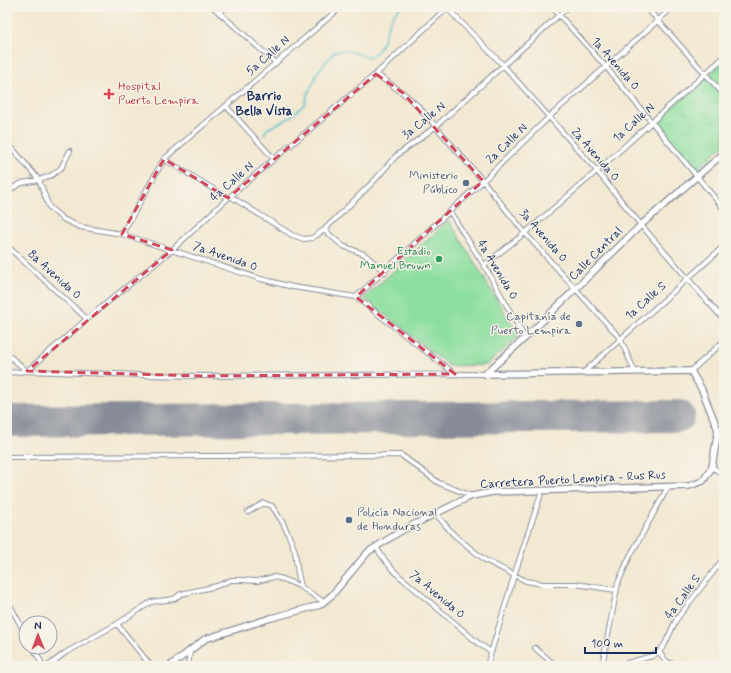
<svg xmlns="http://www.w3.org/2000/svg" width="731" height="673" viewBox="0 0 731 673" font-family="Mynerve,sans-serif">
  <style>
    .grass { fill: #8bde9f; stroke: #53867e }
    .park { fill: url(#park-crowns); stroke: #53867e }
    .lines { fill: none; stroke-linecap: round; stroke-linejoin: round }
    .stream { stroke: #53bfcd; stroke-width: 1.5 }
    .runway { stroke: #878c98; stroke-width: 32 }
    .street-casing { stroke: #878c98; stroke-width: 6 }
    .secondary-casing { stroke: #878c98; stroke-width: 8 }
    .street { stroke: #fff; stroke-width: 4 }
    .secondary { stroke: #fff; stroke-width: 5.5 }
    .marked { fill: none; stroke: #d1495b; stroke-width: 3; stroke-dasharray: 8 5; stroke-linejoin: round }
    .health-dot { fill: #e0444e; stroke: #f7f3e8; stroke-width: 1.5 }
    .service-dot { fill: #5c6f8a; stroke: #f7f3e8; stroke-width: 1.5 }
    .leisure-dot { fill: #2e9e5b; stroke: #f7f3e8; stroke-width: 1.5 }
    .labels { text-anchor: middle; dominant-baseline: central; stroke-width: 3; stroke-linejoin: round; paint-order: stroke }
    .street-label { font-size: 12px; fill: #1b2f5e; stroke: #f7f3e8 }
    .health-label { font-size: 12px; fill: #be3a42; stroke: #f7f3e8; text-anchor: start }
    .service-label { font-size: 12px; fill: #4e5e75; stroke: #f7f3e8; text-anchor: end }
    .leisure-label { font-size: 12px; fill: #27864d; stroke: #f7f3e8; text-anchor: end }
    .neighbourhood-label { font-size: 13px; font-weight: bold; fill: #1b2f5e; stroke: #f7f3e8 }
  </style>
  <defs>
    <pattern id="park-crowns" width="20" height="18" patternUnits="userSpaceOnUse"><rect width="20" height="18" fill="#8bde9f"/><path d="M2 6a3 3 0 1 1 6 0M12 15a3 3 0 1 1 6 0" fill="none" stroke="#77bf8b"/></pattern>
  </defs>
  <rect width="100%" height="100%" fill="#f7f3e8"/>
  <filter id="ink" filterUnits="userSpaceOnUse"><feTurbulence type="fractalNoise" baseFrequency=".025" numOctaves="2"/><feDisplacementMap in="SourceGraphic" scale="8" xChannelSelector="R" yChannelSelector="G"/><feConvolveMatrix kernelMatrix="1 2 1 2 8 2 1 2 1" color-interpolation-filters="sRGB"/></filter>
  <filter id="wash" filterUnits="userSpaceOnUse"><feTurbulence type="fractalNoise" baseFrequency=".012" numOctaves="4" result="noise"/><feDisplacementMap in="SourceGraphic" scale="16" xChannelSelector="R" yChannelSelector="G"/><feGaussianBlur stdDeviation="0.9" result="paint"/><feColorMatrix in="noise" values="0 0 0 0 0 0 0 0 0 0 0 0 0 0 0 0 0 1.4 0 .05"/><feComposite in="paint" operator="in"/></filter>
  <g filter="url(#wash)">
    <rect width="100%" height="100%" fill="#f3e8d2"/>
    <path class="grass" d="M449,220l70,116 -32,29 -38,1 -85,-68z"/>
    <path class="park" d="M724,61v84l-27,24 -42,-47z"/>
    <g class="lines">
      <path class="stream" d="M264,134l3,-5 22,-11 16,-14 3,-11 7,-13 1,-6 18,-22c5,-1 11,-2 15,-1 7,1 15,8 21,5 14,-4 15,-27 21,-37 2,-5 6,-8 10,-12"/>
      <path class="runway" d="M7,421l672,-5"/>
    </g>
  </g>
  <g filter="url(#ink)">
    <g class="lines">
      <g class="street-casing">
        <path id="street" d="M213,7l63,56
          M446,7l57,58 94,106 44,54 83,95
          M552,7l54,60 118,142
          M646,7l78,88
          M219,13l7,-6
          M376,74l27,19 15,13 65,75 42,52 95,105 15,34
          M226,106l48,53
          M7,142l32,38 10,27 14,12 17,8 42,7 139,45 32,8 63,10 99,77
          M164,159l64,39
          M7,191l15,-8 17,-3 13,-5 9,-7 9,-17
          M230,196l62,39 12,4 8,-1 12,-8 50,-49 22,-25 39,-29 133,-120
          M450,212l34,53 41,73
          M324,230l19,16 21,8 21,18
          M122,234l42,-75 177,-152
          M7,246l80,73
          M484,265l41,-32 72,-62 127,-114
          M356,297l127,-116 66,-64 124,-110
          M7,354l20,17 60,-52 85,-69 56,-52 46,-39 102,-85 72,-67
          M691,371l33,-30
          M7,373l20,-2 113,4 63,1 282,-2
          M583,373l141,-127
          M7,457l394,-2 38,28 33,13
          M712,467l12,8
          M248,512l16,-9 8,3 11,17 6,13 6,15 2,17 4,19 23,15
          M435,513l19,22 31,25 41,21 17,3h33l40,6
          M376,547c9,15 19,27 33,37l69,59 13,9
          M7,600l19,35
          M117,624l34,42
          M33,647l10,19
          M535,648l21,18
          M659,652l7,9 10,5
          M48,666l17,-13 52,-29 34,-22 23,-3 7,-5 36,-8 14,-6h10l16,1 17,-4 9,2 18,8
          M188,666l2,-15
          M487,666l27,-90 28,-85
          M602,666l16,-83 11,-25 39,-71
          M617,666l35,-10 7,-4 6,-8 11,-24 48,-62
          M682,666h8"/>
      </g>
      <g class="secondary-casing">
        <path id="secondary" d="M485,374l40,-36 116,-113 83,-72
          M170,666l35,-27 66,-21 49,-13 12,-10 36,-43 33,-21 64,-32 7,-3 21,-4 196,-6 14,-5 9,-14 6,-37 -16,-40 -11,-19 -206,3"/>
      </g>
      <use href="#street" class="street"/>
      <use href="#secondary" class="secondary"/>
    </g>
  </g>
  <path class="marked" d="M376,74l27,19 80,88 -127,116 99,77 -252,2 -176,-5 145,-121 -50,-16 42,-75 64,39z"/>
  <path class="health-dot" d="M107 88h4v4h4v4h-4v4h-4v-4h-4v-4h4z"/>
  <g class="service-dot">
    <circle cx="466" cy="183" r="4"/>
    <circle cx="579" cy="324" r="4"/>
    <circle cx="349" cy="520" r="4"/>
  </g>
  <circle class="leisure-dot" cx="439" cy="259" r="4"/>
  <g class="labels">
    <g class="street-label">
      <text transform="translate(268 56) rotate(-41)">5a Calle N</text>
      <text transform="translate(615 64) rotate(49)">1a Avenida O</text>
      <text transform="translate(424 121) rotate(-39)">3a Calle N</text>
      <text transform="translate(634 123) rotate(-42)">1a Calle N</text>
      <text transform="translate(507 144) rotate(-44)">2a Calle N</text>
      <text transform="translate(595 155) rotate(49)">2a Avenida O</text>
      <text transform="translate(232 182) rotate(-41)">4a Calle N</text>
      <text transform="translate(543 236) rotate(49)">3a Avenida O</text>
      <text transform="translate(596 254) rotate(-45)">Calle Central</text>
      <text transform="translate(225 257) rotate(19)">7a Avenida O</text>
      <text transform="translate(497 270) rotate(59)">4a Avenida O</text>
      <text transform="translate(54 275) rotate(42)">8a Avenida O</text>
      <text transform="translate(646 301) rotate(-42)">1a Calle S</text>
      <text transform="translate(573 480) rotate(-3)">Carretera Puerto Lempira - Rus Rus</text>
      <text transform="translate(437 595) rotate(40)">7a Avenida O</text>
      <text transform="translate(683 597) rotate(-54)">4a Calle S</text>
    </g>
    <g class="health-label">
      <text x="118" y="87">Hospital<tspan x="118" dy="14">Puerto Lempira</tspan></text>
    </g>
    <g class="service-label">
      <text x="458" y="176">Ministerio<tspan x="458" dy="14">Público</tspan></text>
      <text x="571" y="317">Capitanía de<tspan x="571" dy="14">Puerto Lempira</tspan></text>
      <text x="357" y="513" text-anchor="start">Policía Nacional<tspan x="357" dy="14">de Honduras</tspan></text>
    </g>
    <g class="leisure-label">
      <text x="431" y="252">Estadio<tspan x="431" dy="14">Manuel Brown</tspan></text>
    </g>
    <g class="neighbourhood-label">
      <text x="264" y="96">Barrio<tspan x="264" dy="15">Bella Vista</tspan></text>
    </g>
  </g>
  <rect width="731" height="673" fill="none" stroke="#f7f3e8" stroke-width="24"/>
  <g transform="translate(38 635) rotate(359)"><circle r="19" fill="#f7f3e8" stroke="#9fa5b1"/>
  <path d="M0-3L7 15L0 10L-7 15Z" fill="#d1495b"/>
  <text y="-6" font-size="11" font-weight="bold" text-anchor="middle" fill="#1b2f5e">N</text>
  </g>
  <path d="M585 647v6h71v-6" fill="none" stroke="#1b2f5e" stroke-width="2"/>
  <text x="591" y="647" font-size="12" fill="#1b2f5e" stroke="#f7f3e8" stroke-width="3" paint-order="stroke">100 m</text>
</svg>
